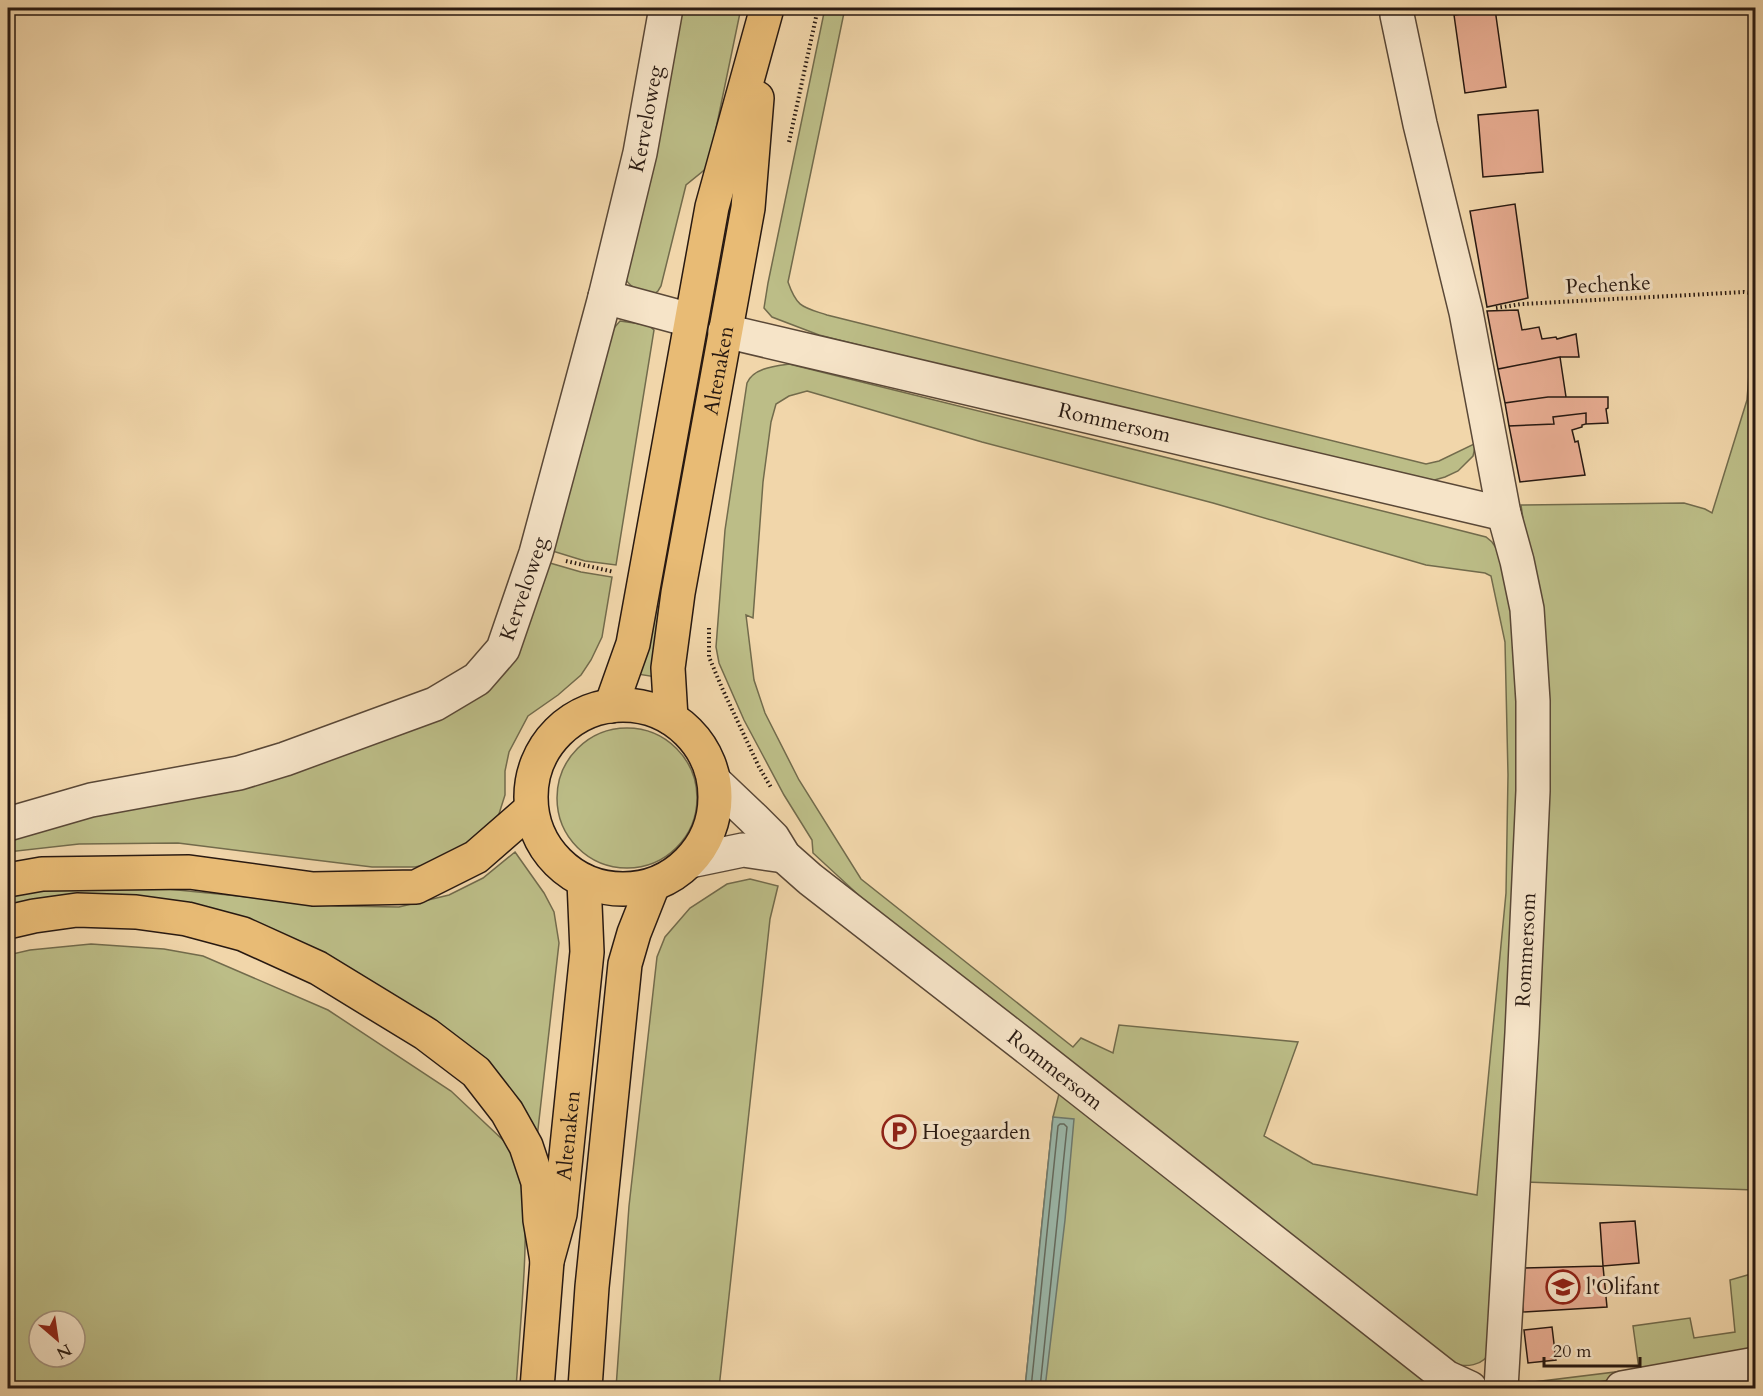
<svg xmlns="http://www.w3.org/2000/svg" width="1763" height="1396" viewBox="0 0 1763 1396" font-family="Cardo,serif">
  <style>
    .green { fill: #bcbd87; stroke: #726b4c; stroke-width: 1.5; fill-rule: evenodd }
    .water { fill: #9bb9ac; stroke: #6d796e; stroke-width: 1.5 }
    .lines { fill: none; stroke-linecap: round; stroke-linejoin: round }
    .shore { stroke: #62695e; stroke-width: 1.5 }
    .building { fill: #e7ac91; stroke: #281911; stroke-width: 1.5 }
    .minor-casing { stroke: #5a4837; stroke-width: 36 }
    .primary-casing { stroke: #281911; stroke-width: 36 }
    .trunk-casing { stroke: #281911; stroke-width: 36 }
    .motorway-casing { stroke: #281911; stroke-width: 36 }
    .path { stroke: #281911; stroke-width: 4; stroke-dasharray: 1.5 3; stroke-linecap: butt }
    .minor { stroke: #f6e4c8; stroke-width: 33 }
    .primary { stroke: #e8bb75; stroke-width: 33 }
    .trunk { stroke: #e8bb75; stroke-width: 33 }
    .motorway { stroke: #e8bb75; stroke-width: 33 }
    .labels { text-anchor: middle; dominant-baseline: central; stroke-width: 6; stroke-linejoin: round; paint-order: stroke }
    .street-label { font-size: 21px; fill: #281911; stroke: #f6e4c8 }
    .poi-label { font-size: 21px; fill: #281911; stroke: #f6e4c8; text-anchor: start }
  </style>
  <rect width="100%" height="100%" fill="#f1d6aa"/>
  <filter id="stains"><feTurbulence type="fractalNoise" baseFrequency=".00333" numOctaves="4"/><feColorMatrix values="0 0 0 0 .2 0 0 0 0 .09 0 0 0 0 .02 0 0 0 .5 -.17"/></filter>
  <radialGradient id="worn" r=".72"><stop offset=".6" stop-color="#630" stop-opacity="0"/><stop offset="1" stop-color="#630" stop-opacity=".3"/></radialGradient>
  <path class="green" d="M674,8h67l-33,159 -22,18 -25,101 -3,5 -4,3c-15,-4 -23,-4 -31,-19z
    M825,8h20l-57,274c9,26 15,25 39,33l599,149 13,-3 37,-18 -3,13 -15,15 -13,6 -21,6 -44,-7 -561,-141 -47,-18 -8,-9 4,-25z
    M725,209l7,2 -63,372 -12,-14z
    M1755,298v892l-230,-8 18,-525 -22,-152 163,-2 21,6 7,4 35,-113z
    M620,321l28,4 6,5 -38,235 -31,-4 -39,-12 62,-214z
    M789,364l646,160 51,13 6,5 13,19 9,47 6,94 -5,249 -19,245 -2,135c-1,6 -1,14 -4,20 -6,16 -25,16 -39,13l-586,-463 -52,-48 -1,-13 -28,-45 -40,-75 -25,-57 -3,-16 9,-117 22,-147c6,-15 28,-17 42,-19zM807,391l175,51 231,61 213,62 59,8 6,3 14,66 3,133 -2,118 -29,302 -164,-31 -49,-28 34,-94 -179,-17 -6,28 -32,-15 -8,9 -212,-168 -62,-99 -34,-67 -11,-33 -8,-65 7,3 10,-136 8,-60 5,-18 13,-8z
    M543,561l38,11 31,5 -10,60 -11,23 -10,15 -23,20 -30,21 -19,36 -4,19v24l-7,22 -43,35 -18,10 -22,5h-43l-194,-24 -99,1 -71,8v-19l445,-127z
    M654,586l11,12 -9,79 -19,-3z
    M557 798a70 70 0 1 1 140 0a70 70 0 1 1-140 0Z
    M515,852l29,41 10,19 5,31 -22,195 -228,-191 -301,-40v-12l37,-6 72,-5 221,22 61,1 50,-12 34,-17z
    M750,879l28,7 -8,33 -51,469h-103l13,-182 28,-249 8,-20 25,-29 37,-24z
    M91,944l73,5 39,7 125,54 123,81 53,50c29,43 21,114 18,164 -2,28 -4,56 -6,83h-508v-433l22,-5zM39,1321h36v36h-36z
    M1060,1090l382,298h-417l28,-271z
    M1751,1274l5,20 -1,59 -189,35h-30l-2,-6 105,-13 -6,-43 57,-8 4,20 41,-6 -5,-52z"/>
  <path class="water" d="M1053,1117l21,2 -9,101 -20,168h-20z"/>
  <g class="lines">
    <path class="shore" d="M1031,1388l27,-262 2,-2h4l3,3 -27,261"/>
  </g>
  <path class="building" d="M1495,9l11,78 -41,6 -11,-78z
    M1538,110l5,62 -60,5 -5,-62z
    M1515,204l13,94 -41,9 -17,-96z
    M1518,310l4,20 17,-3 3,12 14,-2 1,2 19,-5 3,23h-19l-62,12 -11,-58z
    M1560,357l6,40h-18l-43,6 -7,-34z
    M1548,397h60v11l-2,1 2,14 -22,1v-11l-33,4 1,7 -45,2 -4,-23z
    M1586,413v11l-4,1v2l-10,3 3,12 3,-1 7,34 -65,7 -11,-56 45,-2 -1,-7z
    M1635,1221l4,42 -36,3 -3,-43z
    M1603,1266l4,41 -84,5 -3,-44z
    M1552,1327l4,33 -28,3 -4,-33z"/>
  <g class="lines">
    <g class="minor-casing">
      <g id="minor">
        <path d="M1397,15l23,109 46,188 38,202 13,47 10,48 6,92v90l-11,242 -21,355"/>
        <path d="M605,297l85,23"/>
        <path id="s1" d="M725,331l779,183"/>
        <path id="s2" d="M715,782l38,36 20,20 11,18 26,23 215,167 421,331 24,11"/>
        <path id="s3" d="M8,824l83,-24 148,-27 46,-14 150,-55 42,-25 26,-30 33,-96 69,-256 35,-144 26,-145"/>
        <path d="M690,861l53,-11 41,6"/>
        <path d="M1622,1388l134,-24"/>
      </g>
    </g>
    <g class="primary-casing">
      <g id="primary">
        <circle cx="623" cy="797" r="92"/>
        <path d="M611,706l22,-62 79,-437 55,-199"/>
        <path id="s4" d="M671,718l-3,-50 10,-75 70,-385 9,-110"/>
      </g>
    </g>
    <g class="trunk-casing">
      <g id="trunk">
        <path id="s5" d="M537,1388l10,-127 13,-47 27,-262 -3,-71"/>
        <path d="M585,1388l7,-101 33,-323 9,-31 19,-48"/>
      </g>
    </g>
    <g class="motorway-casing">
      <path id="motorway" d="M8,880l34,-6 147,-2 124,17 103,-2 60,-30 55,-48
        M8,922l26,-6 43,-6 59,2 51,7 56,15 75,34 108,66 50,38 31,40 19,34 12,36 2,38 7,41"/>
    </g>
    <path class="path" d="M789,142l29,-134
      M1496,308l26,-4 222,-12 12,2
      M566,561l48,11
      M709,628v29l13,31 37,79 13,22"/>
    <use href="#minor" class="minor"/>
    <use href="#primary" class="primary"/>
    <use href="#trunk" class="trunk"/>
    <use href="#motorway" class="motorway"/>
  </g>
  <defs>
    <g id="parking-ring" transform="scale(1.725)"><circle r="9.5" fill="#f6e4c8" stroke="#8f2418" stroke-width="1.5"/><path d="M-3.5-5.5H1a3.5 3.5 0 0 1 0 7H-1V5.5H-3.5ZM-1-3.4V-.6H.8a1.4 1.4 0 0 0 0-2.8Z" fill="#8f2418"/></g>
    <g id="school-ring" transform="scale(1.725)"><circle r="9.5" fill="#f6e4c8" stroke="#8f2418" stroke-width="1.5"/><path d="M0-5L7-2L0 1L-7-2ZM-4 1L0 2.5L4 1V4Q0 6-4 4Z" fill="#8f2418"/></g>
  </defs>
  <g fill-rule="evenodd">
    <use href="#parking-ring" x="899" y="1132"/>
    <use href="#school-ring" x="1563" y="1287"/>
  </g>
  <g class="labels">
    <g class="street-label">
      <text stroke="none"><textPath href="#s3" startOffset="1083">Kerveloweg</textPath></text>
      <text transform="translate(1608 285) rotate(-3)">Pechenke</text>
      <text stroke="none"><textPath href="#s4" startOffset="352">Altenaken</textPath></text>
      <text stroke="none"><textPath href="#s1" startOffset="400">Rommersom</textPath></text>
      <text stroke="none"><textPath href="#s3" startOffset="597">Kerveloweg</textPath></text>
      <text transform="translate(1526 950) rotate(-87)">Rommersom</text>
      <text stroke="none"><textPath href="#s2" startOffset="447">Rommersom</textPath></text>
      <text stroke="none"><textPath href="#s5" startOffset="255">Altenaken</textPath></text>
    </g>
    <g class="poi-label">
      <text x="922" y="1132">Hoegaarden</text>
      <text x="1586" y="1287">l'Olifant</text>
    </g>
  </g>
  <rect width="1763" height="1396" fill="none" stroke="#f1d6aa" stroke-width="30"/>
  <rect x="9" y="9" width="1745" height="1378" fill="none" stroke="#281911" stroke-width="3"/>
  <rect x="15" y="15" width="1733" height="1366" fill="none" stroke="#281911" stroke-width="1.5"/>
  <g transform="translate(57 1339) rotate(151)"><circle r="28" fill="#f6e4c8" stroke="#a4937f" stroke-width="1.5"/>
  <path d="M0-4.5L10 22L0 15L-10 22Z" fill="#8f2418"/>
  <text y="-9" font-size="16" font-weight="bold" text-anchor="middle" fill="#281911">N</text>
  </g>
  <path d="M1544 1357v9h96v-9" fill="none" stroke="#281911" stroke-width="3"/>
  <text x="1553" y="1357" font-size="18" fill="#281911" stroke="#f6e4c8" stroke-width="4.5" paint-order="stroke">20 m</text>
  <rect width="100%" height="100%" filter="url(#stains)"/>
  <rect width="100%" height="100%" fill="url(#worn)"/>
</svg>
